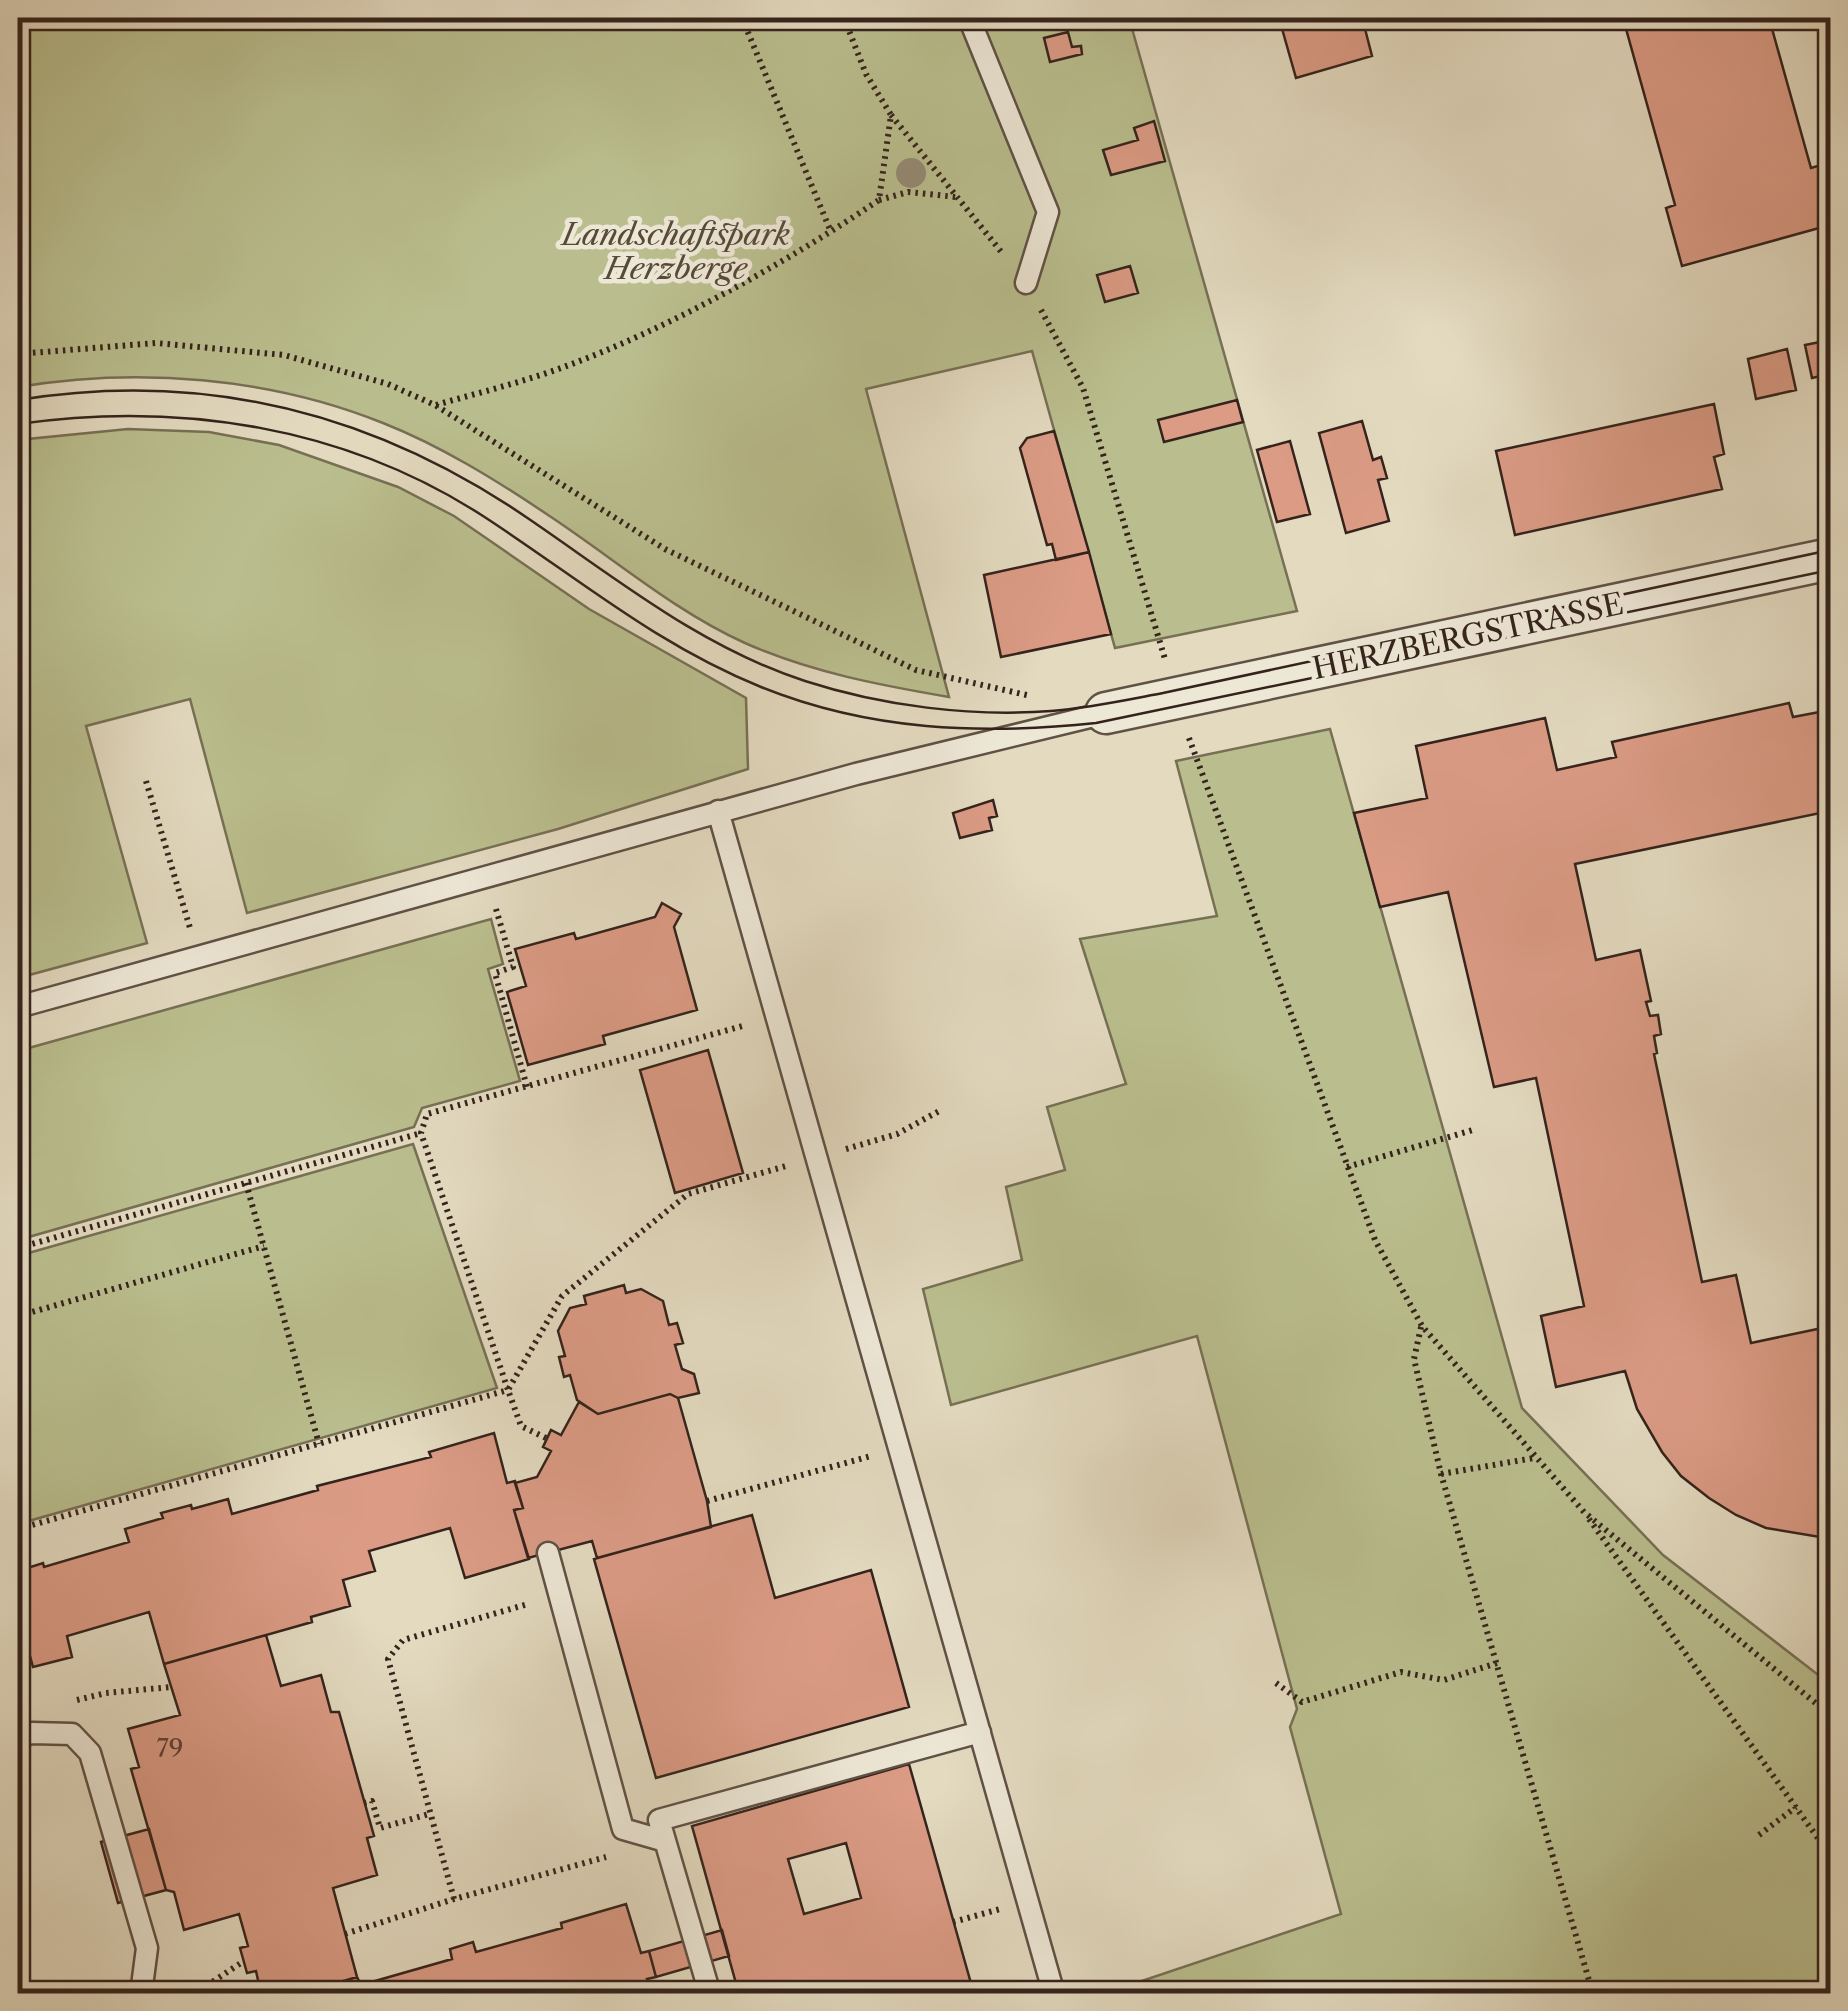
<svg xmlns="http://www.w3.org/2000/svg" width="1848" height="2011" viewBox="0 0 1848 2011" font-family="'Libre Caslon Text',serif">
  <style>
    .green { fill: #babe8e; stroke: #777055; stroke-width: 2.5 }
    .building { fill: #db9b85; stroke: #34231c; stroke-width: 2.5; fill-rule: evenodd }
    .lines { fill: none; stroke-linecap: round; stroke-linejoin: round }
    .service-casing { stroke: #605145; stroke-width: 25 }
    .minor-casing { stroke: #605145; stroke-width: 45 }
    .path { stroke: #34231c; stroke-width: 6; stroke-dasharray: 2.5 5; stroke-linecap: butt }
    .service { stroke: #ede7d6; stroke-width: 20 }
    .minor { stroke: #ede7d6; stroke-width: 40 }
    .tram { stroke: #34231c; stroke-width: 2.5 }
    .tree { fill: #958b75 }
    .labels { text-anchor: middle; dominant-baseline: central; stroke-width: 9; stroke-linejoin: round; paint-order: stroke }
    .number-label { font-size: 25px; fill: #5e4136 }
    .park-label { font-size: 30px; font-style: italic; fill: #564a38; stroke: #ede7d6 }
    .street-label { font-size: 30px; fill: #34231c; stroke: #ede7d6 }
  </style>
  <rect width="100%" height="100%" fill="#e3dac0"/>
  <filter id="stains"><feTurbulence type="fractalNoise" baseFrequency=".002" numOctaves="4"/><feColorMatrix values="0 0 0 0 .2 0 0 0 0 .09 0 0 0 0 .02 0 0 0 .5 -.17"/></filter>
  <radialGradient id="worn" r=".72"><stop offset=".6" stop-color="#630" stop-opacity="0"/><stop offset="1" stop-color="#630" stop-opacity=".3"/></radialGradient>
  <path class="green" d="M18,18h1111l168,593 -182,37 -83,-297 -166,38 83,308c-70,-12 -139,-25 -204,-54 -71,-32 -133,-86 -197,-128 -52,-35 -107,-69 -165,-92 -114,-46 -246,-56 -365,-36z
    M128,429l81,3 70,13 119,42 56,29 135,93 157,89 2,71 -190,60 -311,84 -57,-214 -104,27 61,217 -129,35v-538z
    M1330,729l192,679 141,147 167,129v309h-724l235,-79 -51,-187 7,-18 -100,-373 -246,69 -28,-116 99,-29 -16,-73 59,-17 -18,-63 79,-23 -46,-145 137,-23 -41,-155z
    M491,919l12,45 -15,5 32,112 -98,27 -8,19 -396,113v-189z
    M413,1144l84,244 -479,136v-268z"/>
  <path class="building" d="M1279,18h111l-26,7 8,31 -76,22z
    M1623,18h146l42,150 10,-3 9,35v25l-148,41 -16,-58 9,-3z
    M1068,32l4,15 9,-1 1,8 -32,8 -6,-24z
    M1154,121l11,40 -54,14 -8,-25 35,-10 -4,-12z
    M1130,266l8,27 -33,9 -8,-27z
    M1830,340v34l-18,4 -7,-33z
    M1787,349l9,41 -40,9 -8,-40z
    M1237,400l6,22 -79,20 -6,-22z
    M1714,404l10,50 -10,3 8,32 -207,46 -19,-84z
    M1362,421l11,39 8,-3 6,21 -9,2 11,41 -43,12 -27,-100z
    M1054,431l35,121 -33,8 -4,-16 -5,1 -27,-97 7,-10z
    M1290,441l20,73 -33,8 -20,-72z
    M1089,552l22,82 -110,23 -17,-82z
    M1789,703l4,14 37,-7v101l-255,53 21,96 44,-10 11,51 -5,1 4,14 8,-1 3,19 -7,2 3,17 -3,1 48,228 34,-7 15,68 71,-15 8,-9v219h-4l-60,-10 -30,-13 -27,-17 -28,-22 -19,-24 -25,-43 -12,-38 -69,16 -15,-71 43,-10 -48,-228 -42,9 -46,-195 -68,15 -26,-94 73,-15 -11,-52 129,-28 12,52 59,-13 -4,-15z
    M993,800l4,16 -8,2 3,12 -32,8 -7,-25z
    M662,903l19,11 -7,13 23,83 -94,26 2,8 -77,21 -21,-73 19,-6 -11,-37 59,-16 2,6 79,-22z
    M708,1050l35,123 -68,20 -35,-123z
    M624,1285l2,8 15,-4 22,12 6,24 8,-2 6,20 -8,2 7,24 12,5 5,19 -21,5 -8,-4 -72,20 -21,-14 -7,-25 -6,2 -5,-20 6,-1 -7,-25 12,-23 16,-4 -2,-8z
    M670,1394l8,4 29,103 4,26 -114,31 -5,-17 -64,17 -14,-48 9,-2 -8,-25 22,-6 14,-26 -8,-4 8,-17 10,5 18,-33 19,12z
    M494,1433l13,50 8,-2 8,27 -9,2 15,49 -64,19 -15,-50 -81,23 6,20 -32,9 7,26 -39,11 1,5 -148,42 -15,-52 -82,24 5,21 -39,10 -6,-22 -9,3v-77l25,-8 1,4 85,-25 -4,-13 38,-11 -2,-5 30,-8 1,4 36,-10 4,15 86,-24 -1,-4 114,-29 -2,-5z
    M752,1515l23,83 96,-28 38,137 -253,71 -62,-219z
    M266,1635l15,51 40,-11 10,37h8l35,124 -7,2 10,37 -44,13 24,89 -58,17h-38l-5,-23 -9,2 -7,-25 8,-2 -9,-32 -55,16 -10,-38 -8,-2 -35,-121 8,-2 -11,-38 52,-14 -16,-51z
    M909,1764l65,230h-235l-47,-168zM846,1843l15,55 -57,16 -16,-55z
    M149,1829l17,61 -48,13 -17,-61z
    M626,1904l15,49 8,-2 7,26 -9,2 5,15h-353l58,-17 4,8 91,-26 -2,-10 23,-7 3,10 86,-24 -1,-5z
    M722,1930l7,26 -73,21 -7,-26z"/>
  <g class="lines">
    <g class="service-casing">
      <path id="service" d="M969,18l79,194 -22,71
        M718,811l336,1183
        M18,1007l838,-233 250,-61
        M548,1553l75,276 42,12
        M18,1737l14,-4 40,1 18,19 57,195 -5,38 -6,8
        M710,1994l-51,-174 321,-88"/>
    </g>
    <g class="minor-casing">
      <path id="minor" d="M1106,713l724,-154"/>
    </g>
    <path class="path" d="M742,18l89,214
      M891,115l112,139
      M879,200l29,-8 48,5
      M1041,310l42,78 82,271
      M18,354l138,-11 128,12 104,29 47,21 230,144 251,121 115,26
      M436,405c41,-12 84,-22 125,-37 107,-39 223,-104 318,-168l12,-85 -25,-41 -22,-56
      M1189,738l186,502 47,86 162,186 246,203
      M146,781l44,147
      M496,909l17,58 -18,6 32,114
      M846,1149l51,-15 44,-24
      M1347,1167l129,-38
      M246,1183l73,261
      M18,1248l403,-115
      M18,1316l246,-70
      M1421,1327l-7,32 27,115 152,520
      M546,1438l-25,-12 -13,-36 54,-94 126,-102 98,-28
      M1441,1474l93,-16
      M707,1501l164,-45
      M1589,1519l241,336
      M18,1529l490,-139 -87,-257 6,-19 319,-89
      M1276,1683l26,19 99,-30 43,8 53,-17
      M77,1700l29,-7 65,-6
      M364,1803l8,-2 8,27 49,-14
      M1759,1835l37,-28
      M454,1899l-66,-240 15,-19 125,-36
      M953,1922l47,-13
      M345,1934l109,-35 152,-42
      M194,1994l50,-33"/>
    <use href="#service" class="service"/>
    <use href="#minor" class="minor"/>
    <path class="tram" d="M18,400c184,-30 354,12 508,117 90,61 174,130 279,164 77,25 166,36 246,30 38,-3 75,-11 112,-18l667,-143
      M18,424c161,-23 326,2 465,92 94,61 172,128 278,171 109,44 220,48 335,36l734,-153"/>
  </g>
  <circle class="tree" cx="911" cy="173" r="15"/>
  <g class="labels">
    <g class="number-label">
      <text x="170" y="1748">79</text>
    </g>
    <g class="park-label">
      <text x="676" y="234">Landschaftspark<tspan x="676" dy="34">Herzberge</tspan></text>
    </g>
    <g class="street-label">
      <text transform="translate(1468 636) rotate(-12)">HERZBERGSTRASSE</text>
    </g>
  </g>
  <rect width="1848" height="2011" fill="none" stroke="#e3dac0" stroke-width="60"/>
  <rect x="20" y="20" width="1808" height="1971" fill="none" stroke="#34231c" stroke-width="5"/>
  <rect x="30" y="30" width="1788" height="1951" fill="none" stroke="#34231c" stroke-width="2.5"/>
  <rect width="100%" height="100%" filter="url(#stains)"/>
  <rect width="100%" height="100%" fill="url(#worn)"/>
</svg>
